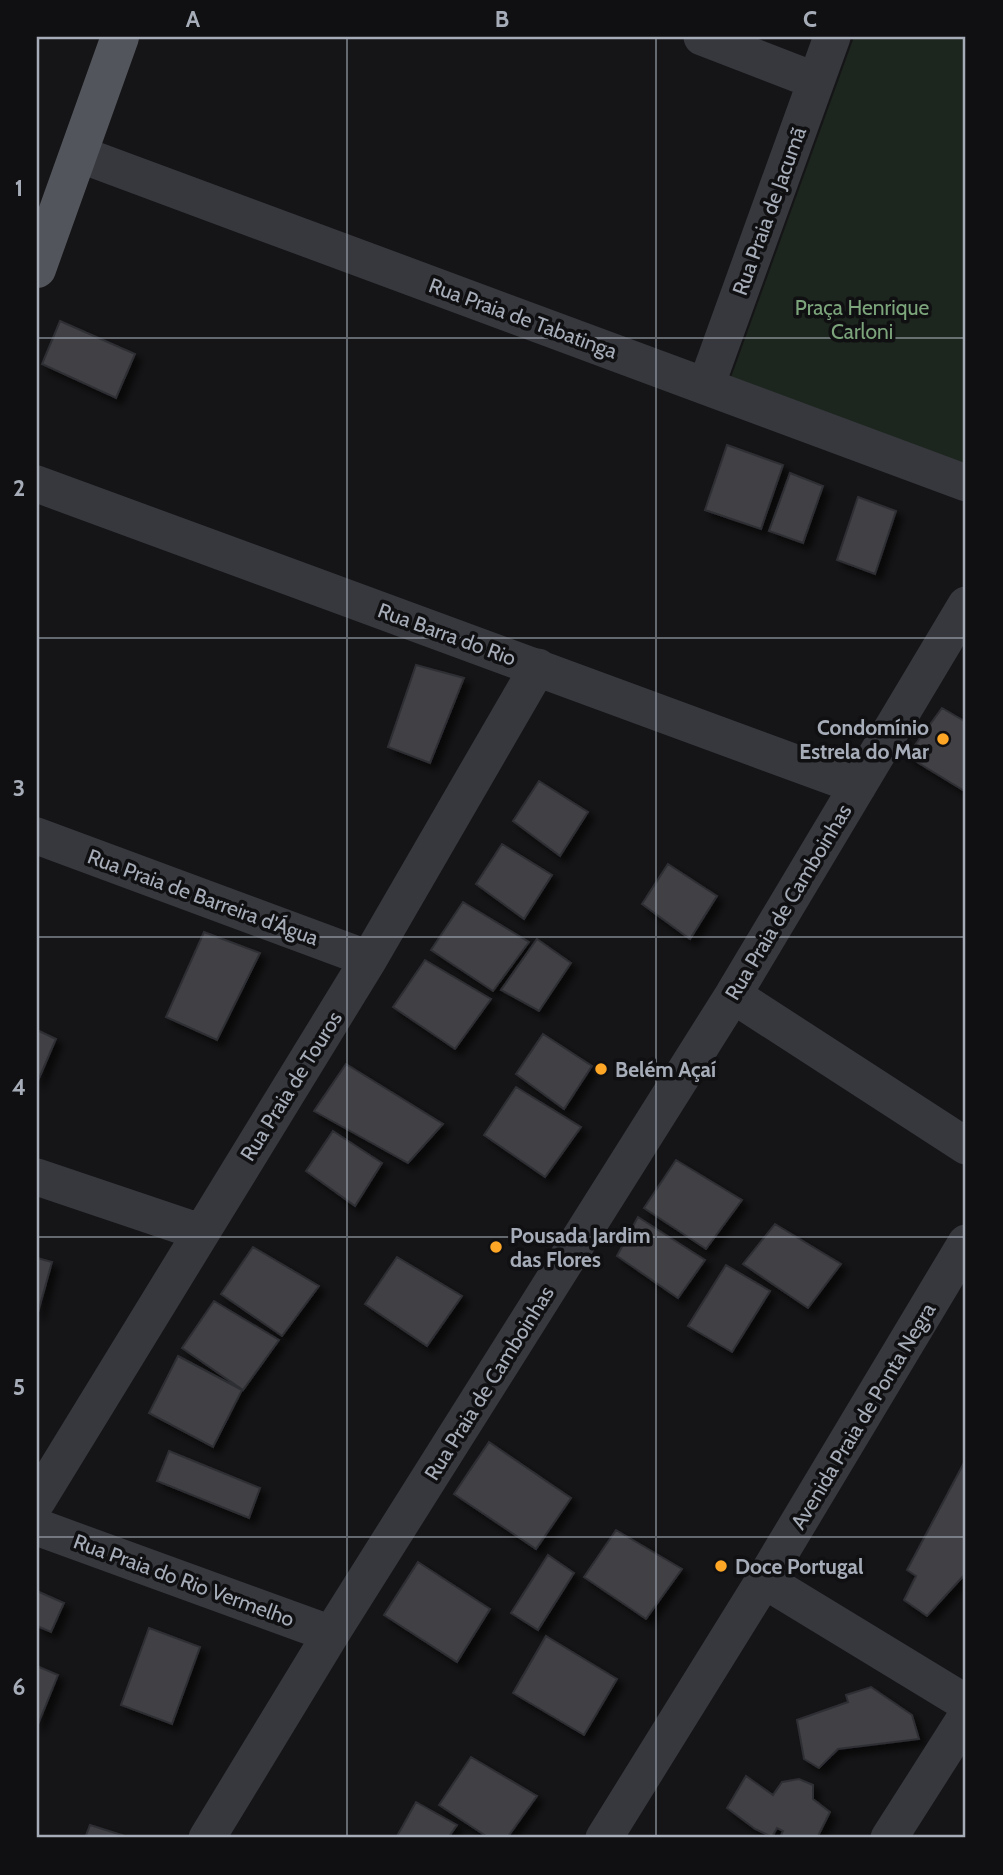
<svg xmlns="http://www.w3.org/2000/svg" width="1003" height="1875" viewBox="0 0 1003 1875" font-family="Cabin,sans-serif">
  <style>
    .green { fill: #1d261e }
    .building { fill: #3f4044; stroke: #2f2f34; stroke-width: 2; filter: url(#shadow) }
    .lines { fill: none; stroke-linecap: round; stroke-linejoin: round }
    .minor { stroke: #36383d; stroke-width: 37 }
    .major { stroke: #52555c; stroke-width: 38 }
    .grid { fill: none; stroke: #a6adb8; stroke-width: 2; stroke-opacity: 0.55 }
    .poi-dot { fill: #fea727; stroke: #101012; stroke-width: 2.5 }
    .labels { text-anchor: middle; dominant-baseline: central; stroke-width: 7; stroke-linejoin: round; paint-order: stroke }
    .street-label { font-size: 21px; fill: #a6adb8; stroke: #101012 }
    .park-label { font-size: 21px; fill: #7ca57c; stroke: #101012 }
    .poi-label { font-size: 21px; font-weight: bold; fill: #a6adb8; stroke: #101012; text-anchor: start }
    .neatline { fill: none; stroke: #a6adb8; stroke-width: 2.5 }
    .grid-label { font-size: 23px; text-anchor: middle; font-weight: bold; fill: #a6adb8 }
  </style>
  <defs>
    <filter id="shadow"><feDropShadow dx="6" dy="6" stdDeviation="3.5" flood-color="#0009"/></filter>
  </defs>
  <rect width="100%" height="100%" fill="#151517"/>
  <path class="green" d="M854,37h112v432l-237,-86z"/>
  <path class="building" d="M60,321l75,33 -19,44 -74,-34z
    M727,445l56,20 -22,64 -56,-19z
    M790,473l33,13 -20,57 -34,-12z
    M858,497l38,14 -21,63 -38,-14z
    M416,665l48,13 -34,85 -42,-16z
    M942,708l24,14v70l-59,-36z
    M539,781l49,31 -28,44 -47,-35z
    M502,844l50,31 -28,44 -48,-35z
    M668,864l49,32 -27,43 -48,-35z
    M463,902l66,40 -36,49 -62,-41z
    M204,932l56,21 -43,87 -51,-23z
    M537,939l34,24 -32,48 -38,-21z
    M425,960l66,39 -36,50 -62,-42z
    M37,1030l19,9 -19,44z
    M543,1034l49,32 -28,43 -48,-35z
    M346,1064l97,60 -35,39 -94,-52z
    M516,1087l65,40 -36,50 -61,-42z
    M333,1131l49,32 -27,43 -49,-35z
    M676,1160l66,40 -36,49 -62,-41z
    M638,1217l67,43 -27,38 -61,-42z
    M775,1224l66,40 -33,44 -65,-44z
    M253,1247l66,39 -37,50 -61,-42z
    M397,1257l65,39 -35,50 -62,-42z
    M37,1258l15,4 -15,54z
    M726,1265l44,26 -38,61 -44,-26z
    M214,1301l65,39 -36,50 -61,-42z
    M178,1356l64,34 -29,57 -64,-34z
    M489,1442l82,56 -35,51 -82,-55z
    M169,1451l91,37 -11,30 -92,-37z
    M966,1459v114l-39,43 -23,-16 12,-24 -9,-6z
    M616,1530l66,39 -36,50 -62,-42z
    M548,1555l26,18 -36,57 -27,-17z
    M418,1562l72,47 -33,53 -73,-47z
    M37,1591l27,12 -13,29 -14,-6z
    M149,1628l51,19 -28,77 -51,-19z
    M546,1636l71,43 -33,56 -71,-42z
    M37,1666l21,9 -21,52z
    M871,1687l41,28 7,24 -81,10 -19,19 -15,-9 -7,-39 51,-18 -2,-7z
    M471,1757l66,39 -30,42h-18l-50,-33z
    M746,1776l27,19 9,-13 17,-3 14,6v14l17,13 -13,26h-37l3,-7 -6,-3 -5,9 -17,-8 -28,-21z
    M416,1802l41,23 -9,13h-52z
    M90,1825l41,13h-46z"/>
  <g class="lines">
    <path class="minor" d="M702,37l114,44
      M79,154l887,329
      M706,386l126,-349
      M37,484l821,302
      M37,836l332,123
      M733,995l233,151
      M37,1177l163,55
      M37,1501l332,-542 169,-292
      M37,1527l294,107
      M764,1580l202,123
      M207,1838l124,-204 402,-639 233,-390
      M604,1838l160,-258 202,-337
      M889,1838l77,-121"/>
    <path class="major" d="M37,269l83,-232"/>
  </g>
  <path class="grid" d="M347,37v1801M656,37v1801M37,338h929M37,638h929M37,937h929M37,1237h929M37,1537h929"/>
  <g class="poi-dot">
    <circle cx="943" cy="739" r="7"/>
    <circle cx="601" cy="1069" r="7"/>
    <circle cx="496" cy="1247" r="7"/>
    <circle cx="721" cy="1566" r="7"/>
  </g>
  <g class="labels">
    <g class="street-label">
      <text transform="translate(769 211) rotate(-70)">Rua Praia de Jacumã</text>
      <text transform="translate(523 318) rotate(20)">Rua Praia de Tabatinga</text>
      <text transform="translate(447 634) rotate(20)">Rua Barra do Rio</text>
      <text transform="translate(203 897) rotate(20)">Rua Praia de Barreira d'Água</text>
      <text transform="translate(788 902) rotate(-59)">Rua Praia de Camboinhas</text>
      <text transform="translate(291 1086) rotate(-58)">Rua Praia de Touros</text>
      <text transform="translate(489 1383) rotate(-58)">Rua Praia de Camboinhas</text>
      <text transform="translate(863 1416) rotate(-59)">Avenida Praia de Ponta Negra</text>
      <text transform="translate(184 1580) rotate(20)">Rua Praia do Rio Vermelho</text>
    </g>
    <g class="park-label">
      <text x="862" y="307">Praça Henrique<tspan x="862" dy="24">Carloni</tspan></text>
    </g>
    <g class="poi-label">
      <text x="929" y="727" text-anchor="end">Condomínio<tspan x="929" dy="24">Estrela do Mar</tspan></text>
      <text x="615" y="1069">Belém Açaí</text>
      <text x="510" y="1235">Pousada Jardim<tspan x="510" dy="24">das Flores</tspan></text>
      <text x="735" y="1566">Doce Portugal</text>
    </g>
  </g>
  <rect width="1003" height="1875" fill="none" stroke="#101012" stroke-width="77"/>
  <rect x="38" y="38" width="926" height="1798" class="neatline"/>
  <g class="grid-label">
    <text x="193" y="27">A</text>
    <text x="502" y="27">B</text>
    <text x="810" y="27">C</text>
    <text x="19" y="196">1</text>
    <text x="19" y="496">2</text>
    <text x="19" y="796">3</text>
    <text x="19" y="1095">4</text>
    <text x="19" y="1395">5</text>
    <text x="19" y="1695">6</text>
  </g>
</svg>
